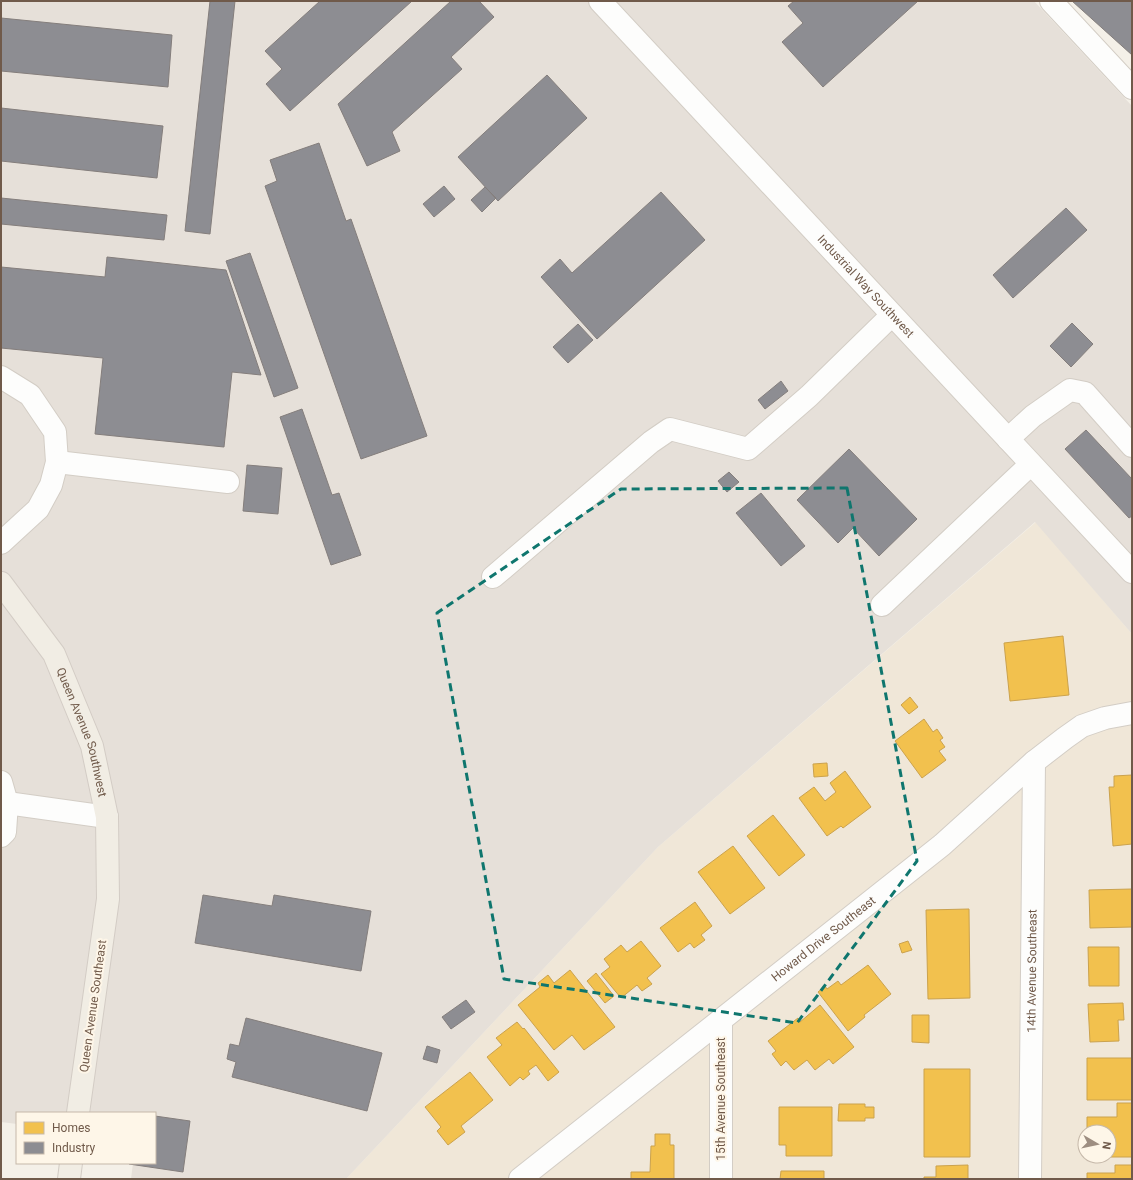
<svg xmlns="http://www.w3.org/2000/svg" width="1133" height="1180" viewBox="0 0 1133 1180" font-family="Roboto,sans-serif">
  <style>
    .residential { fill: #f0e7d8; fill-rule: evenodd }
    .industrial { fill: #e6e0d9 }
    .homes { fill: #f2c14e; stroke: #cba24d }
    .industry { fill: #8d8d92; stroke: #847e7c }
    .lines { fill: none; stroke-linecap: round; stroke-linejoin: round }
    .minor-casing { stroke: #d3cdc5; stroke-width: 24 }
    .major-casing { stroke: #d3ccc5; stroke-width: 24 }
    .minor { stroke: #fdfdfc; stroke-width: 22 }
    .major { stroke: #f1ede4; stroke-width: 22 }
    .marked { fill: none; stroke: #0f766e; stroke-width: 3; stroke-dasharray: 8 5; stroke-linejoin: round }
    .labels { text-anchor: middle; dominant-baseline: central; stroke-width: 4; stroke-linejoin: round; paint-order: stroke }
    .street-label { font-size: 12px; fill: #705a4a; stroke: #fef6e8 }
  </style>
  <rect width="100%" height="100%" fill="#f4f0e8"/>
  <path class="residential" d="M1036,522l96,112v545h-786l312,-332zM1085,1132h24v24h-24z"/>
  <path class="industrial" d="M1,1h1033l98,105v528l-97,-112 -377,325 -312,332h-215l2,-16h22v-50h-138v11l-16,-2z"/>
  <path class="homes" d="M1063,636l6,59 -59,6 -6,-58z
    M910,697l8,10 -9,7 -8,-9z
    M924,719l9,13 4,-3 6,9 -3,2 5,7 -6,4 7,9 -24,18 -27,-37z
    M827,763l1,13 -14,1 -1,-13z
    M845,771l26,36 -28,21 -2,-2 -14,10 -28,-38 15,-11 11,14 11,-9 -6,-9z
    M1132,775v69l-19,2 -4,-59h5v-11z
    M773,815l32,40 -26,21 -32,-40z
    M733,846l32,42 -35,26 -32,-42z
    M1132,889v38l-42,1 -1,-38z
    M695,902l17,24 -11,9 4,5 -11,8 -4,-5 -12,9 -18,-24z
    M969,909l1,89 -42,1 -2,-89z
    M641,941l20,25 -14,12 5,6 -10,7 -5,-6 -16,13 -20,-24 9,-7 -6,-8 17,-14 6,7z
    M908,941l4,9 -10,3 -3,-9z
    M1088,947h31v39h-30z
    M868,965l23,29 -27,21 1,2 -17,14 -30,-39 7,-6 2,3 11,-8 3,4z
    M570,970l45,57 -31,23 -12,-15 -18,15 -36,-45 22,-18 -2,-4 10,-8 6,8z
    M596,973l18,23 -9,7 -18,-22z
    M1123,1003l1,17h-6l1,21 -29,1 -2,-38z
    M820,1005l34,42 -21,17 -4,-5 -14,11 -8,-10 -13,10 -8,-9 -5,5 -9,-12 4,-3 -8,-10 30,-23 2,4z
    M912,1015h17v28l-17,-1z
    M517,1022l6,7 1,-1 35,44 -11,9 -12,-16 -8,6 2,3 -7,6 -3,-3 -10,9 -23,-29 15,-12 -6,-7z
    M1087,1058h45v42h-45z
    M924,1069h46v88h-46z
    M470,1072l23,28 -32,26 4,6 -17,13 -11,-14 4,-4 -16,-20z
    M1117,1103h15v54h-45v-1h22v-24h-22v-15h30z
    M839,1104h26v3h9v11h-9v3h-27z
    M779,1107h53v49h-46v-11h-7z
    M655,1134h15v11h4v34h-43v-7h19l1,-26h4z
    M968,1165v14h-44v-2h12v-11z
    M1115,1165h17v14h-45v-6h28z
    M781,1171h43v8h-44z"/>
  <path class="industry" d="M210,1h25l-25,233 -25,-3z
    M320,1h92l-122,110 -24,-27 16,-15 -17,-18z
    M451,1h28l15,16 -43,40 11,12 -70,63 8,19 -33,15 -29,-62z
    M794,1h124l-95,86 -41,-45 21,-19 -15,-17z
    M1072,1h60v54z
    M1,18l171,17 -4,52 -167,-16z
    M547,75l40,43 -89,83 -40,-44z
    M1,108l162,18 -6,52 -156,-17z
    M319,143l27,78 5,-2 76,217 -66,23 -96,-273 12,-5 -7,-21z
    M444,186l11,13 -21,18 -11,-13z
    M485,187l11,11 -14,14 -11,-12z
    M661,192l44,48 -108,99 -56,-62 19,-18 12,14z
    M1,198l166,17 -3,25 -163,-16z
    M1066,208l21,22 -74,68 -20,-23z
    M250,253l48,135 -24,9 -48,-136z
    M107,257l119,13 35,105 -29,-3 -8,75 -129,-13 8,-76 -102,-10v-81l104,10z
    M1072,323l21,21 -22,23 -21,-21z
    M578,324l15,16 -25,23 -15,-16z
    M781,381l7,10 -23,18 -7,-9z
    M302,409l30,86 7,-2 22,62 -30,10 -51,-148z
    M1086,430l46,49v37l-3,2 -64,-69z
    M849,449l68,70 -38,37 -26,-28 -15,15 -41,-43z
    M247,465l35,3 -4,46 -35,-3z
    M729,472l10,10 -12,10 -9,-11z
    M761,493l44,53 -24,20 -45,-53z
    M203,895l69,11 2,-11 97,16 -10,60 -166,-28z
    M466,1000l9,12 -24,17 -9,-12z
    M246,1018l136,35 -15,58 -135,-34 4,-15 -9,-3 3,-15 9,2z
    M427,1046l13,4 -3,13 -14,-4z
    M155,1116l35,5 -7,51 -54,-8v-1h26z"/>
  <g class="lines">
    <g class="minor-casing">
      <g id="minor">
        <path id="s1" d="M600,1l532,571"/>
        <path d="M1051,1l81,87"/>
        <path d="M1,377l29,18 25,37 2,30 -6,23 -13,24 -37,34"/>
        <path d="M1008,439l25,-23 37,-26 15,3 47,53"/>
        <path d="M57,462l171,20"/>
        <path d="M493,577l158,-135 19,-13 78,20 61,-53 83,-81"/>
        <path d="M882,605l149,-141"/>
        <path d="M1,782l6,21 -2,29 -4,4"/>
        <path d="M7,803l100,14"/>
        <path id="s2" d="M520,1179l422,-334 92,-83 31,-24 17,-12 23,-8 27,-5"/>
        <path d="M721,1179v-159"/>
        <path id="s3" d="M1030,1179l4,-417"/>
      </g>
    </g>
    <g class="major-casing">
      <g id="major">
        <path id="s4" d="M1,583l53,71 38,92 15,71 1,82 -30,214"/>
        <path d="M69,1179l2,-16"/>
      </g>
    </g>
    <use href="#minor" class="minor"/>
    <use href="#major" class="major"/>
  </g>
  <path class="marked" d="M847,488l70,373 -120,162 -293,-44 -67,-366 184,-124z"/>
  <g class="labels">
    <g class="street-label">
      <text stroke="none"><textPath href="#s1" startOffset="390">Industrial Way Southwest</textPath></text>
      <text stroke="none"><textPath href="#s4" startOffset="172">Queen Avenue Southwest</textPath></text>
      <text stroke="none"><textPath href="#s2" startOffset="387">Howard Drive Southeast</textPath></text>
      <text stroke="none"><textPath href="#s3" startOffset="208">14th Avenue Southeast</textPath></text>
      <text transform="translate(93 1006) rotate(-82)">Queen Avenue Southeast</text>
      <text transform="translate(721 1099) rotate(-90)">15th Avenue Southeast</text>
    </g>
  </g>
  <rect width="1133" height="1180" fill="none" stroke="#705a4a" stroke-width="4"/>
  <rect x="16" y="1112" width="140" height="52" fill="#fef6e8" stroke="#c5b8a9"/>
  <rect x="24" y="1122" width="20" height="12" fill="#f2c14e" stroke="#c5b8a9"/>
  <text x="52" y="1132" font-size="12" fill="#705a4a">Homes</text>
  <rect x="24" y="1142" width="20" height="12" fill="#8d8d92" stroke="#c5b8a9"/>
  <text x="52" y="1152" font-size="12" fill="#705a4a">Industry</text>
  <g transform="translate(1097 1144) rotate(99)"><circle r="19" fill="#fef6e8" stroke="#c5b8a9"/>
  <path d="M0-3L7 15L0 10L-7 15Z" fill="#9e8e81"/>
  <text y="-6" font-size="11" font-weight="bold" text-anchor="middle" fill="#705a4a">N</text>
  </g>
</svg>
